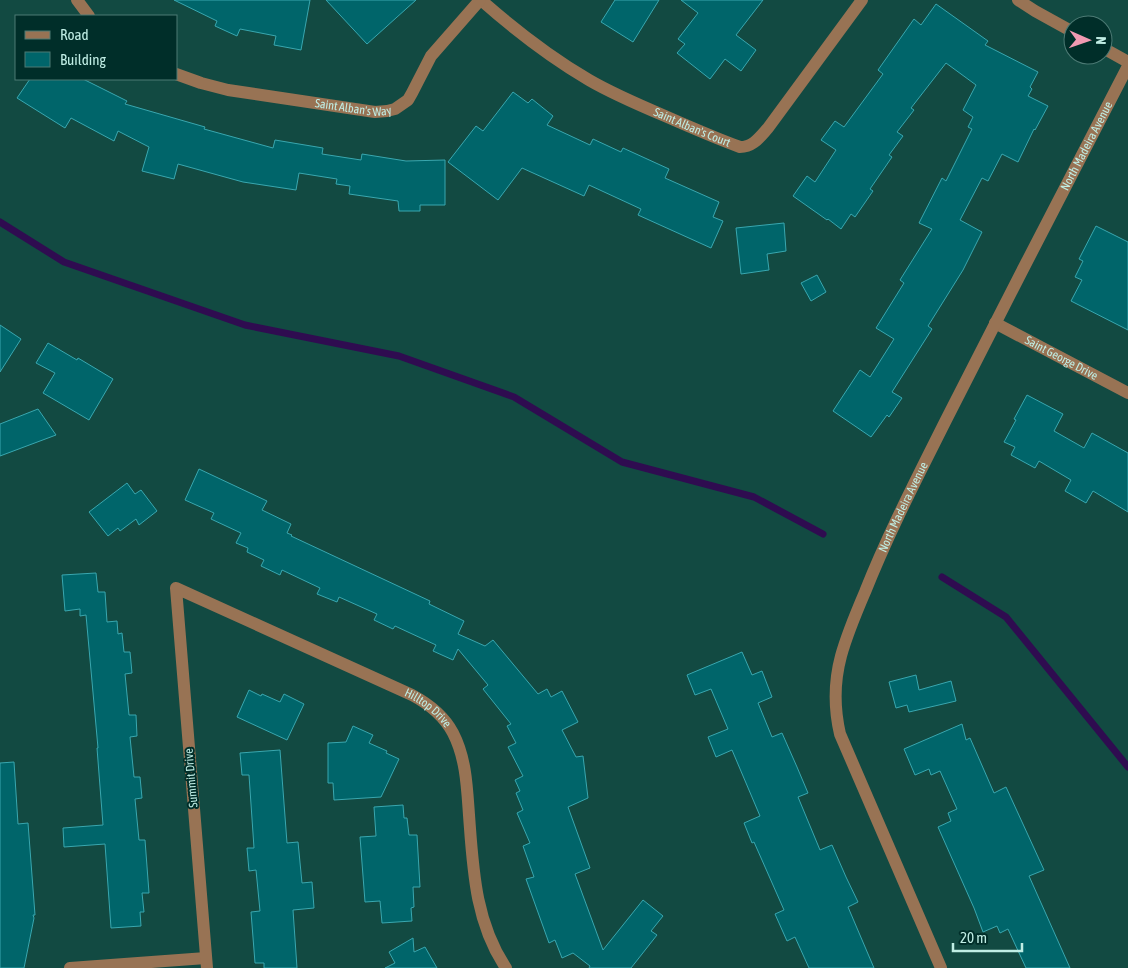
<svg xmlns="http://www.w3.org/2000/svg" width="1128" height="968" viewBox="0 0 1128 968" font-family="'Asap Condensed',sans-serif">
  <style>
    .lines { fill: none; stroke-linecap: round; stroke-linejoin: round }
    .stream { stroke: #2f0c50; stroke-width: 7 }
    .building { fill: #00656a; stroke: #39a7af }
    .minor { stroke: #987354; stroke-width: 12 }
    .labels { text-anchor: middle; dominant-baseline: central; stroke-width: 4; stroke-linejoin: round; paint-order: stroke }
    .street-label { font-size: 12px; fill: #bfede4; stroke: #002e29 }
  </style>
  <rect width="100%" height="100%" fill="#124a42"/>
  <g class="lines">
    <path class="stream" d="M0,222l64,40 181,63 154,31 115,41 108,65 132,35 69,37
      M942,577l64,40 122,150"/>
  </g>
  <path class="building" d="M174,0h136l-9,50 -27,-5 2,-9 -36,-7 -3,7 -22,-10 2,-5z
    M326,0h90l-49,44z
    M615,0h44l-26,42 -32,-20z
    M681,0h82l-27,35 20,15 -15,21 -16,-12 -15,20 -33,-26 8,-9 -7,-5 20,-26z
    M936,4l52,37 -3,4 53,27 -8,15 2,2 -4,7 20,10 -13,24 -1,-1 -16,33 -16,-8 -14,27 -6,-3 -22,42 22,12 -19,38 -35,56 4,3 -40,63 10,6 -13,19 -2,-2 -16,22 -38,-26 27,-41 10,7 24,-38 -18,-11 28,-45 -4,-3 32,-51 -13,-6 23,-45 4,3 26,-52 -4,-2 5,-10 -10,-7 13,-25 -30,-22 -35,45 3,2 -17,22 6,4 -14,19 3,2 -22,32 3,2 -18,26 -4,-3 -10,15 -13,-10 -1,1 -34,-24 14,-20 8,6 21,-32 -15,-10 14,-19 9,6 39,-53 -5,-4 36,-51 7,6z
    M30,79h53l44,22 -2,3 80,23 -1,2 69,19 2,-8 48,8 -1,6 39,6 1,-6 44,7 39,-1v45h-25v6h-21l-1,-10 -49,-7 1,-8 -14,-2 1,-5 -38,-6 -3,17 -53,-8 -65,-18 -4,15 -32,-8 7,-24 -31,-16 -4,10 -43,-23 -6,10 -48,-30z
    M513,92l15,11 4,-4 21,17 -6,9 43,20 3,-6 28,13 2,-4 46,21 -4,9 54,24 -6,15 10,4 -12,27 -73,-33 3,-6 -52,-24 -5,11 -62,-28 -24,32 -50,-38 28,-36 7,5z
    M784,223l2,28 -19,3 2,16 -28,4 -5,-46z
    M1096,226l32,16v88l-57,-29 11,-21 -7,-3 8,-16 -4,-2z
    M817,275l9,17 -15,9 -10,-18z
    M0,325l21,14 -21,33z
    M48,343l29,17 1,-2 35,21 -24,41 -46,-27 12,-20 -19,-10z
    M1027,395l36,19 -9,17 30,17 8,-15 36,20v59l-35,-21 -7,12 -21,-12 6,-11 -32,-19 -4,7 -24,-13 4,-8 -11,-5 12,-22 -2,-1z
    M38,409l18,26 -56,21v-32z
    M199,469l68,32 -5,9 29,14 -4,9 5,2 -1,1 139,65 -1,3 35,17 -6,13 27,12 8,-6 45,54 9,-5 4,8 11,-6 16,31 -16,8 14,27 7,-1 5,42 -20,9 22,61 -15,6 28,76 40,-50 20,16 -12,15 6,4 -26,33h-42l1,-2 -17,-13 -11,5 -7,-18 -6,3 -23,-64 8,-2 -11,-31 7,-3 -13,-30 6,-3 -7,-17 4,-2 -5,-11 8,-4 -15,-29 8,-4 -9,-17 4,-2 -28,-35 5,-4 -30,-36 -5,11 -20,-9 3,-6 -41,-19 -2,3 -19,-9 3,-6 -38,-17 -2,5 -20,-8 3,-6 -38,-18 -2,5 -19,-9 3,-6 -17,-8 1,-4 -12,-5 5,-10 -30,-14 3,-6 -29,-13z
    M127,483l8,11 6,-4 16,21 -18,14 -3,-6 -16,12 -2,-3 -10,8 -19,-24z
    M96,573l2,19h7l2,30 10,-1 1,13 4,-1 2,19h6l2,21 -7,1 4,41h7l1,21 -7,1 4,40h6l2,21 -7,1 4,41h6l4,53h-7l2,19h-4l1,14 -30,2 -6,-84 -41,3 -1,-19 40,-3 -6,-77h1l-12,-133 -6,1v-7l-15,2 -3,-36z
    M742,652l10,23 10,-4 10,26 -14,6 14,34 10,-4 15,34 11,26 -10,4 22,53 12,-5 14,32 12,25 -10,5 26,61h-65l-14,-31 -8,4 -12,-27 9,-4 -30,-68 -2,1 -8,-20 16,-7 -28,-66 -16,7 -8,-20 20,-8 -17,-40 -16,6 -8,-20z
    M916,675l3,15 32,-9 5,20 -47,11 -2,-7 -11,3 -7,-26z
    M249,690l12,6 1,-2 18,8 4,-8 20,10 -17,36 -50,-23z
    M962,724l4,16 4,-2 24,55 12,-6 38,83 -15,6 41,92h-44l-18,-39 -8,4 -3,-7 -14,6 -9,-24 -36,-81 13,-6 -3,-8 9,-4 -17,-38 -9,4 -2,-6 -14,6 -11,-26z
    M353,726l20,9 -4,8 18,8 -1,2 13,6 -18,38 -47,3 -1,-17h-5v-40l18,-1z
    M280,750l7,93 11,-1 4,41 10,-1 2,26 -21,2 4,58h-33v-5h-9l-4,-51 9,-1 -4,-41 -7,1 -2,-23h7l-5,-73h-7l-2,-22z
    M14,762l4,62 10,-1 7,92h-2l1,3 -10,50h-24v-205z
    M403,805l1,13h3l2,17h8l3,52h-7l1,20 -3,1 1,13 -30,2 -2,-22 -15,1 -5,-65 16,-1 -2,-29z
    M413,938l1,14 11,-5 12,21h-52l10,-5 -6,-11z"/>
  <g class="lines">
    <g class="minor">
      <path d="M77,0l12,16"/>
      <path id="s1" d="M481,0c34,30 69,57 108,80 24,14 50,25 76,36 25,11 50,22 75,31 13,0 19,-9 28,-19l94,-128"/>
      <path d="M1018,0l17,11 38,21"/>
      <path d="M1103,48l25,14"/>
      <path id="s2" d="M176,74l25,9 27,7 147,22 12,-1 8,-2 13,-9 4,-7 19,-37 49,-56"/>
      <path id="s3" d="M995,323l133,70"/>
      <path d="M70,968l136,-10"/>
      <path id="s4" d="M207,968l-31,-380 236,107c17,9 32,21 41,38 13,25 14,54 16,82 4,54 6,107 37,153"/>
      <path id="s5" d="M941,968l-101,-234c-6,-26 -6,-52 1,-78 6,-22 15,-43 24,-64 23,-58 52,-114 80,-170 60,-119 122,-238 183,-356"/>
    </g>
  </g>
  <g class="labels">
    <g class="street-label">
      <text stroke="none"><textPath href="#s2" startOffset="181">Saint Alban's Way</textPath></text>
      <text stroke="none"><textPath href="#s1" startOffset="248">Saint Alban's Court</textPath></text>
      <text stroke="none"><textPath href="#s5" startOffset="900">North Madeira Avenue</textPath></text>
      <text stroke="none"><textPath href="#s3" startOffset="75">Saint George Drive</textPath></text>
      <text stroke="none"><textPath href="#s5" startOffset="495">North Madeira Avenue</textPath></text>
      <text stroke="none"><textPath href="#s4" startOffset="661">Hilltop Drive</textPath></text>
      <text transform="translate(191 778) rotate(-95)">Summit Drive</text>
    </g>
  </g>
  <rect x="15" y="15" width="162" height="65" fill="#002e29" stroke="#4c7a74"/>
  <rect x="25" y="31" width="25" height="8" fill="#987354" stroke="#4c7a74"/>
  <text x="60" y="40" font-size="15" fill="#bfede4">Road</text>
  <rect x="25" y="52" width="25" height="15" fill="#00656a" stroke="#4c7a74"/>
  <text x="60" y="65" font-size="15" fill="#bfede4">Building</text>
  <g transform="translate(1088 40) rotate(92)"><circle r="24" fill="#002e29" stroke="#4c7a74"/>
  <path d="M0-4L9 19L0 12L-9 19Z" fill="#f19ab2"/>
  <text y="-8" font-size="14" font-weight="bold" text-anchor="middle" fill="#bfede4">N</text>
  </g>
  <path d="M953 943v8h69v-8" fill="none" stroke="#bfede4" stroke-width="2.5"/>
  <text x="960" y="943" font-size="15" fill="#bfede4" stroke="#002e29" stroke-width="4" paint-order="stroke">20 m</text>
</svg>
